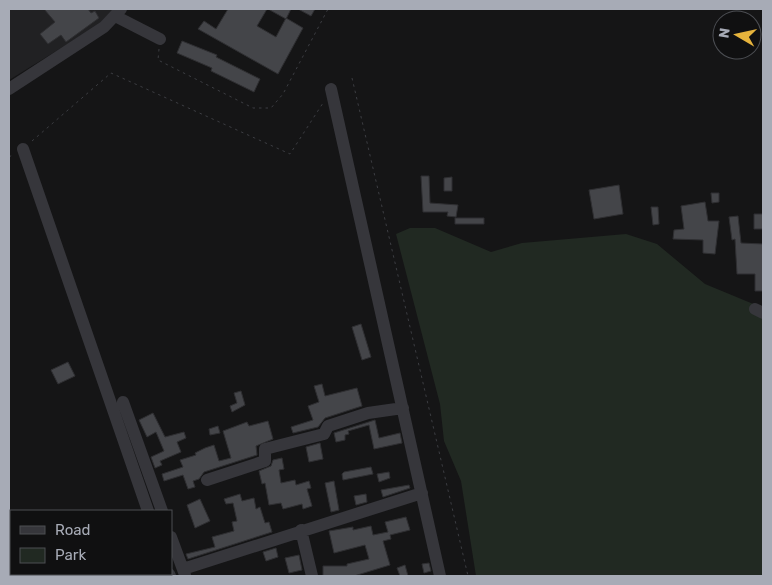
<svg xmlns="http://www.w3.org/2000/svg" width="772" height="585" viewBox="0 0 772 585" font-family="Rubik,sans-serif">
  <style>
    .built { fill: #212123 }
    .green { fill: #212922 }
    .building { fill: #444549; stroke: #2f2f32 }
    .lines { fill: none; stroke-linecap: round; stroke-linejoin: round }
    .path { stroke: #3c3d42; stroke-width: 1; stroke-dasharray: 2.5 4; stroke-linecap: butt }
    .minor { stroke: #36363b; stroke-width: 12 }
  </style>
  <rect width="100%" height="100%" fill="#151516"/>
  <path class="built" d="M9,9h109l-13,12 -96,59z"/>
  <path class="green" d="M410,228h25l56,24 31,-9 104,-9 31,10 48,40 58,24v268h-287l-15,-95 -17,-40 -4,-37 -44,-170z"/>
  <path class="building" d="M44,9h44l3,4 4,-2 4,7 -33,24 -5,-7 -13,9 -8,-10 15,-12z
    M228,9h39l-10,17 19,11 10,-19 17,10 -25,46 -80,-45 6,-8 12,8z
    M268,9h23l-5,10z
    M298,9h17l-4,7z
    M182,41l35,14 -1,2 44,22 -6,13 -43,-21 1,-3 -35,-15z
    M421,176h8l1,27 28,2 -2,12 -9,-1 1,-4h-25z
    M452,177v14h-8v-13z
    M619,185l4,29 -29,5 -5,-29z
    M711,193h8v9l-7,1z
    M705,202l3,19h11l-4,33 -12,-1v-13l-30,-1 1,-9 10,-1 -3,-23z
    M651,207h7l1,17 -6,1z
    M754,214h9v15h-9z
    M738,216l3,27 22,1v47h-8v-17h-18l-2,-35 -3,1 -3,-23z
    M455,218h29v6h-29z
    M361,324l10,33 -9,3 -10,-33z
    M68,362l7,14 -17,8 -7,-14z
    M322,384l3,12 32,-8 5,18 -37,12 -7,9 -25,6 -2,-6 22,-7 -5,-14 11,-4 -5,-16z
    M241,391l4,14 -13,7 -2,-6 7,-3 -3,-10z
    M153,413l12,24 19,-5 2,6 -9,4 4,10 -21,9 2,4 -7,3 -4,-11 13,-6 -8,-19 -9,5 -8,-17z
    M375,420l4,18 21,-5 2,10 -28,6 -5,-24 -21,6 1,3 -4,1v5l-9,2 -2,-9z
    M268,421l5,18 -17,7 1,9 -53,17 -5,7 -6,2 2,6 -7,2 -5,-14 -19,6 -2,-7 21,-7 -3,-7 16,-5 -1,-2 10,-5 9,-3 5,16 12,-3 -8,-27 24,-9 2,4z
    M218,426l2,7 -10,2 -1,-6z
    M320,443l3,16 -14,3 -3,-15z
    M282,458l2,11 -5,1 2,13 14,-3 1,5 13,-4 2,7 -4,1 5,17 -9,3 -1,-5 -19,5 -2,-6 -12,2 -4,-22 -3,1 -3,-13 12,-5 2,-6z
    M371,467l2,7 -30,6 -1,-6 2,-2z
    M389,472l1,6 -11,4 -2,-8z
    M334,481l5,29 -8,2 -6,-29z
    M409,485l1,3 -27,9 -2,-7z
    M240,494l2,7 12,-3 2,11 4,-2 5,16 4,-1 3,10 -84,27 -2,-5 29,-7 -3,-10 22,-6 -2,-9 5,-1 -4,-18 -7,1 -2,-5z
    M366,494l1,8 -11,3 -2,-9z
    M200,499l10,22 -15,7 -8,-23z
    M406,517l4,13 -20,5 1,4 -8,2 7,24 -36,11h-31v-10h24v-2l22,-5 -4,-14 -31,8 -5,-22 24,-4v3l18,-4 2,9 15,-3 -3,-10z
    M276,548l2,9 -12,4 -3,-9z
    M299,555l3,15 -13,3 -4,-15z
    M429,563l2,8 -7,2 -2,-9z
    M405,565l3,11h-8l-3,-8z"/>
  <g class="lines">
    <path class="path" d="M159,49l-1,11 95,48h18l12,-14 45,-85
      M352,78l116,498
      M32,141l79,-68 179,81 33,-51
      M9,157l5,-3"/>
    <path class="minor" d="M115,16l45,23
      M9,89l95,-62 17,-18
      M331,89l109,487
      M23,149l125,362
      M755,309l8,4
      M123,402l39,109
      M207,480l58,-19v-12l59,-15 4,-8 40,-13 35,-5
      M301,530l11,46
      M171,537l14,38
      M183,569l239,-76
      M169,574l1,2"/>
  </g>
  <rect width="772" height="585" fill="none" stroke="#a7abb6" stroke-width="20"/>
  <rect x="10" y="510" width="162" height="65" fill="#101011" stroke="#4c4e53"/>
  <rect x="20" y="526" width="25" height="8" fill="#36363b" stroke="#4c4e53"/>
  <text x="55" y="535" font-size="15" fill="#a7abb6">Road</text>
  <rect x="20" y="548" width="25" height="15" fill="#212922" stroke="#4c4e53"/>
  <text x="55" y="560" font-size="15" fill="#a7abb6">Park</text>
  <g transform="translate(737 35) rotate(279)"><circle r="24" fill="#101011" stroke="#4c4e53"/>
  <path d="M0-4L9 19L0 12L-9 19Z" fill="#e6b33c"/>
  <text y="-8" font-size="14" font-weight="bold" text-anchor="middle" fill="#a7abb6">N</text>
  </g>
</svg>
